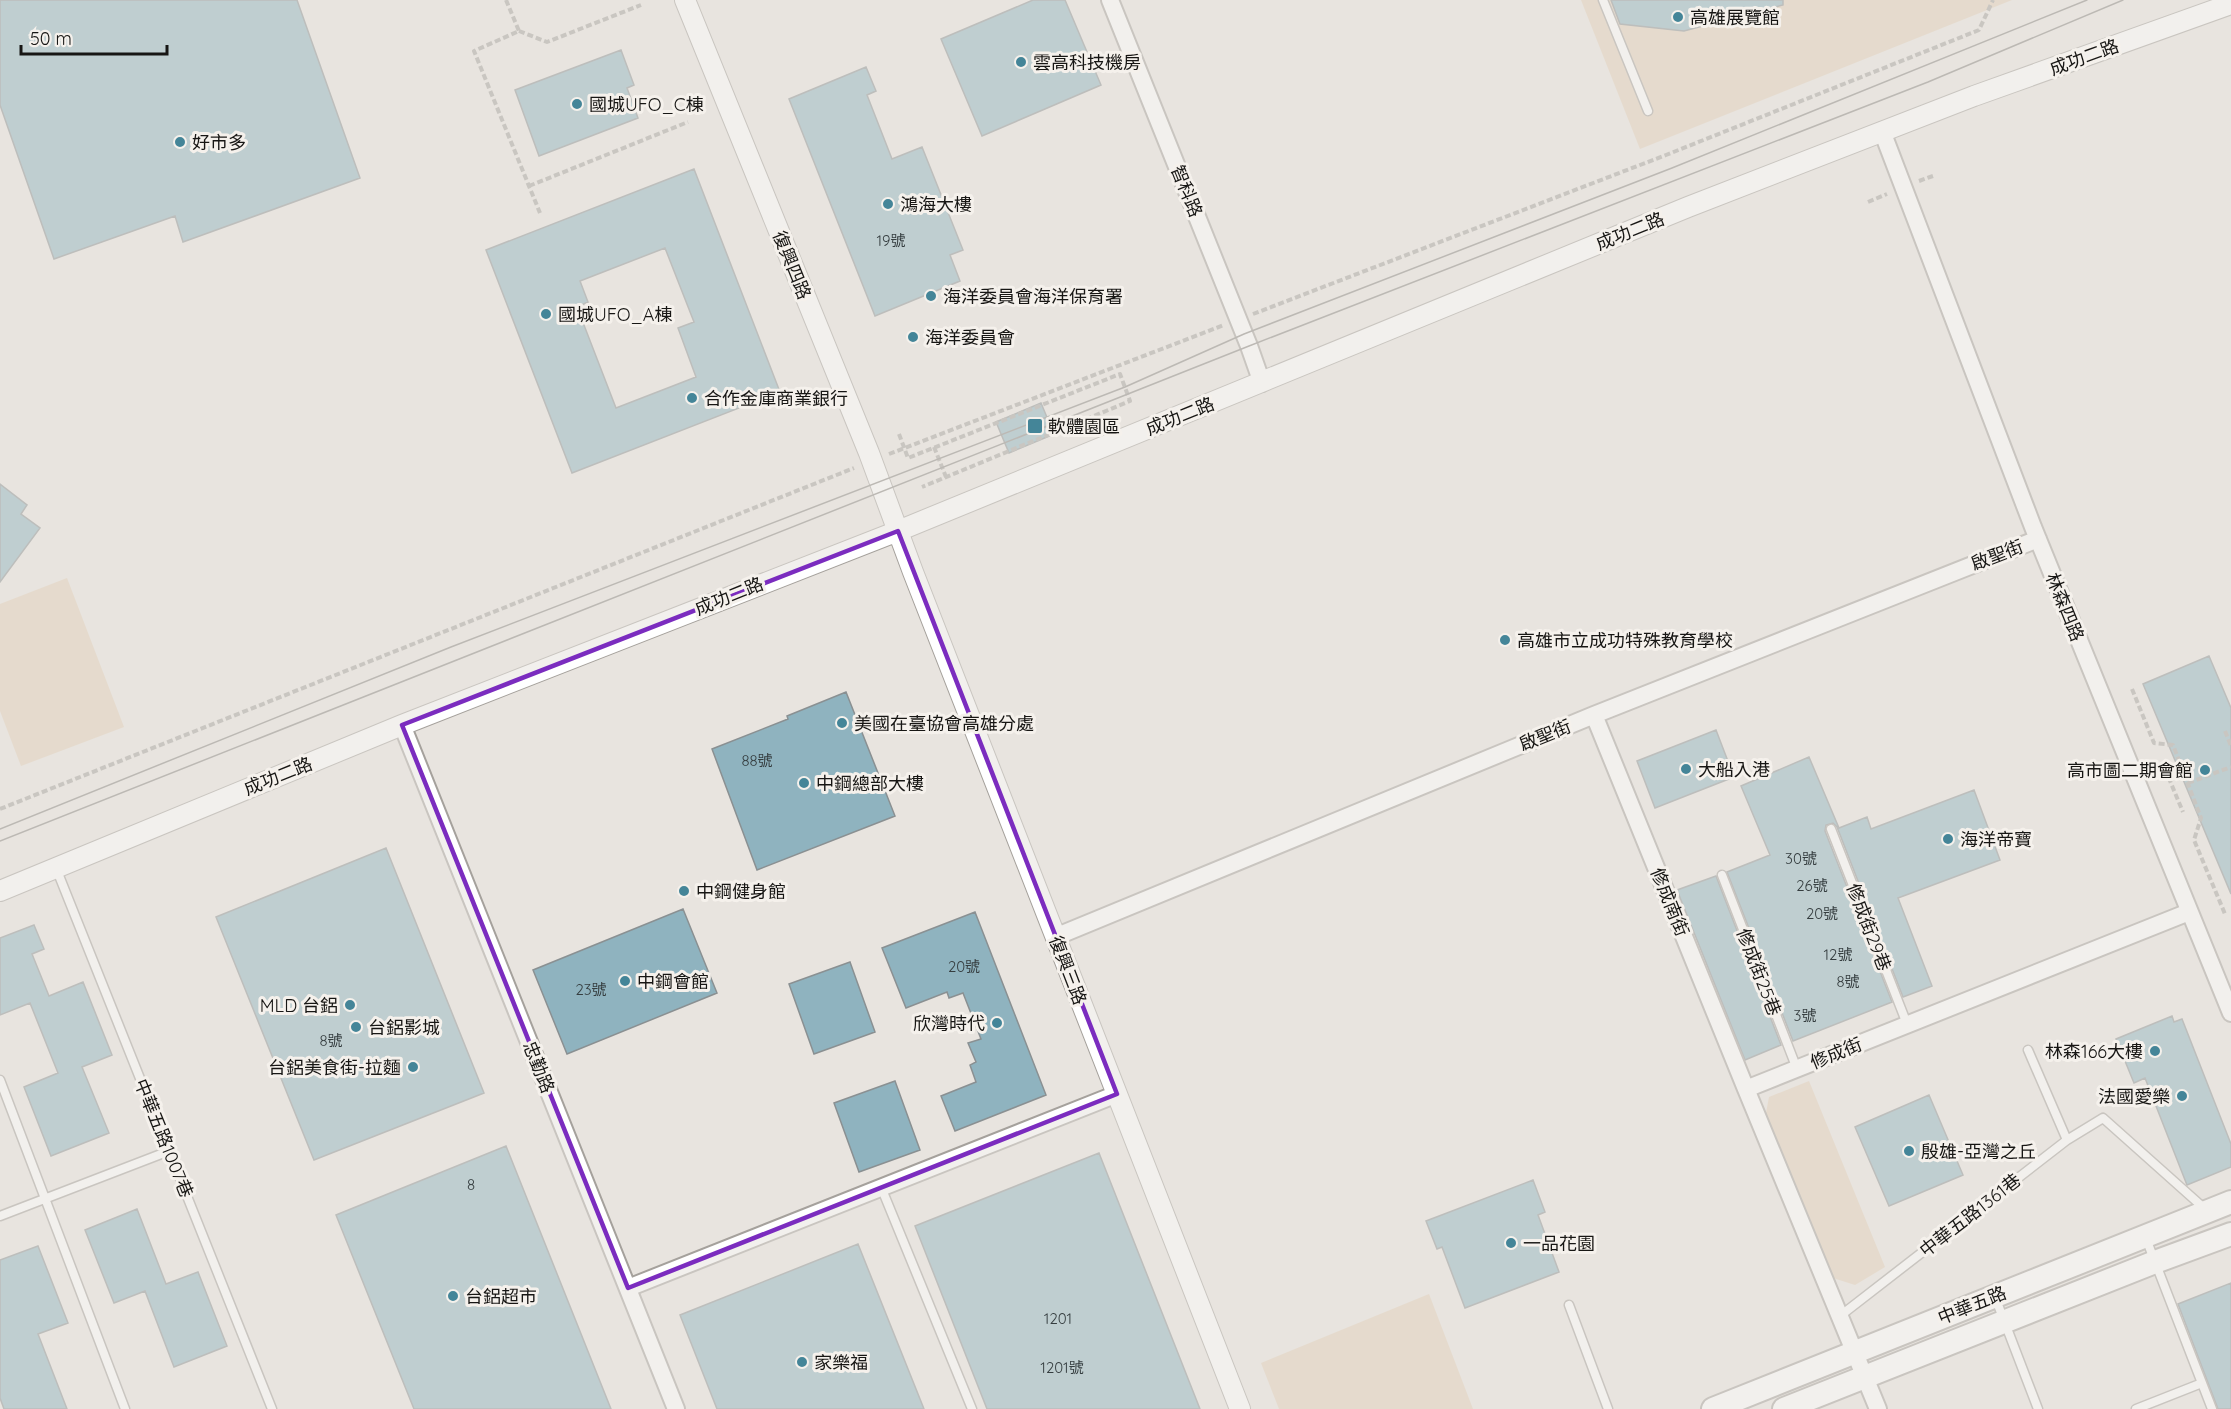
<svg xmlns="http://www.w3.org/2000/svg" width="2231" height="1409" viewBox="0 0 2231 1409" font-family="Quicksand,'Noto Sans TC',sans-serif">
  <style>
    .green { fill: #e3cfb8 }
    .building { fill: #8fb3bf; stroke: #8a9092; stroke-width: 1.5; fill-rule: evenodd }
    .lines { fill: none; stroke-linecap: round; stroke-linejoin: round }
    .service-casing { stroke: #a5a19c; stroke-width: 11 }
    .minor-casing { stroke: #a5a19c; stroke-width: 20 }
    .tertiary-casing { stroke: #a5a19c; stroke-width: 22 }
    .secondary-casing { stroke: #a5a19c; stroke-width: 26 }
    .path { stroke: #a5a29e; stroke-width: 4; stroke-dasharray: 6 3; stroke-linecap: butt }
    .service { stroke: #fff; stroke-width: 8 }
    .minor { stroke: #fff; stroke-width: 16 }
    .tertiary { stroke: #fff; stroke-width: 20 }
    .secondary { stroke: #fff; stroke-width: 22 }
    .tram { stroke: #888581; stroke-width: 1.5 }
    .marked { fill: none; stroke: #7b2cbf; stroke-width: 4.5; stroke-linejoin: round }
    .poi-dot { fill: #448598; stroke: #f5f1ec; stroke-width: 2 }
    .labels { text-anchor: middle; dominant-baseline: central; stroke-width: 6; stroke-linejoin: round; paint-order: stroke }
    .number-label { font-size: 15px; fill: #353d3f }
    .poi-label { font-size: 18px; fill: #171614; stroke: #f5f1ec; text-anchor: start }
    .street-label { font-size: 18px; fill: #171614; stroke: #f5f1ec }
  </style>
  <rect width="100%" height="100%" fill="#e8e4df"/>
  <path class="green" d="M1581,0h431l-372,149z
    M67,578l57,149 -103,39 -21,-55v-107z
    M1809,1081l76,186 -30,18 -22,-7 -67,-165 3,-16z
    M1429,1294l44,115h-194l-18,-46z"/>
  <path class="building" d="M0,0h297l63,178 -177,64 -8,-26 -121,43 -54,-154z
    M1033,0h32l36,85 -119,51 -41,-97z
    M1611,0h172v5l-99,26 -64,-7z
    M621,50l13,35 -7,3 11,30 -99,38 -24,-66z
    M866,67l10,24 -9,4 25,64 30,-12 41,103 -13,5 10,26 -85,35 -86,-217z
    M694,169l86,223 -208,81 -86,-223zM665,248l29,74 -16,6 18,49 -80,31 -39,-101 11,-5 -8,-21z
    M1041,403l13,31 -45,19 -13,-31z
    M0,484l27,21 -6,9 19,14 -40,54z
    M2209,656l22,52v186l-88,-210z
    M846,692l49,124 -138,54 -45,-121 76,-30 -1,-3z
    M1716,730l18,47 -79,31 -18,-47z
    M1809,757l30,71 28,-11 4,12 103,-39 26,70 -102,38 34,88 -29,11 -66,-170 -4,-4 -7,2 -1,6 67,171 -99,39 -66,-169 43,-17 -29,-69z
    M386,848l98,245 -170,67 -98,-243z
    M1716,876l65,169 -36,15 -68,-170z
    M683,909l34,84 -150,61 -34,-84z
    M975,912l71,183 -91,36 -14,-35 35,-14 -6,-17 6,-3 -8,-19 13,-4 -18,-46 -14,5 -2,-6 -41,16 -24,-60z
    M34,925l10,24 -12,5 17,42 34,-14 29,73 -30,12 27,66 -58,23 -27,-69 34,-14 -28,-70 -30,12v-77z
    M850,962l25,70 -61,22 -25,-70z
    M2172,1016l2,6 8,-3 49,125v23l-44,18 -42,-107 -11,5 -18,-44z
    M895,1081l25,69 -61,22 -25,-69z
    M1929,1095l34,80 -74,31 -34,-79z
    M506,1146l105,263h-197l-78,-194z
    M1099,1153l101,256h-213l-72,-183z
    M1533,1180l12,32 -7,3 21,57 -94,36 -23,-61 -5,2 -11,-28z
    M137,1209l29,75 32,-12 29,74 -53,21 -29,-76 -31,12 -29,-73z
    M858,1244l66,165h-207l-37,-94z
    M38,1246l30,77 -30,11 29,75h-63l-4,-11v-138z
    M2231,1283v126h-13l-40,-105z"/>
  <g class="lines">
    <g class="service-casing">
      <path id="service" d="M1603,0l45,111
        M1831,829l76,195
        M56,868l216,541
        M1722,875l75,194
        M2028,1050l39,90
        M0,1080l125,329
        M881,1187l91,222
        M0,1216l169,-65
        M2145,1236l67,173
        M1995,1297l43,112
        M1569,1305l39,104
        M1840,1316l227,-176 36,-22 102,91
        M2136,1409l66,-26"/>
    </g>
    <g class="minor-casing">
      <path id="minor" d="M1110,0l139,346 13,37
        M1882,131l151,396 198,486
        M1594,715l152,374
        M402,725l274,684
        M1055,937l539,-222 444,-176
        M628,1288l489,-194
        M1878,1409l-132,-320 443,-177"/>
    </g>
    <g class="tertiary-casing">
      <path id="tertiary" d="M685,0l184,453 44,119 327,837
        M0,891l402,-166 496,-194 790,-324 286,-111 257,-92"/>
    </g>
    <g class="secondary-casing">
      <path id="secondary" d="M1713,1409l518,-207
        M1784,1409l371,-147 76,-28"/>
    </g>
    <path class="path" d="M506,0l13,31 -45,20 66,162
      M519,31l28,11 94,-37
      M1919,181l14,-5
      M529,186l159,-64
      M1868,202l19,-8
      M1253,314l413,-159 313,-125 14,-30
      M899,434l9,24 212,-84 10,27 -208,86
      M934,447l12,30
      M889,454l335,-129
      M2132,689l22,54 19,2 28,73 -7,22 31,74
      M2225,731l6,15
      M2165,769l18,43
      M2188,783l43,-16
      M0,809l854,-341"/>
    <use href="#service" class="service"/>
    <use href="#minor" class="minor"/>
    <use href="#tertiary" class="tertiary"/>
    <use href="#secondary" class="secondary"/>
    <path class="tram" d="M0,829l451,-182 674,-260 119,-53 428,-166 415,-168
      M0,841l1249,-495 679,-264 195,-82"/>
  </g>
  <path d="M0 0H2231V1409H0ZM898,531l219,563 -489,194 -226,-563z" fill="#e8e4df" fill-opacity=".55" fill-rule="evenodd"/>
  <path class="marked" d="M898,531l219,563 -489,194 -226,-563z"/>
  <g class="poi-dot">
    <circle cx="1678" cy="17" r="6"/>
    <circle cx="1021" cy="62" r="6"/>
    <circle cx="577" cy="104" r="6"/>
    <circle cx="180" cy="142" r="6"/>
    <circle cx="888" cy="204" r="6"/>
    <circle cx="931" cy="296" r="6"/>
    <circle cx="546" cy="314" r="6"/>
    <circle cx="913" cy="337" r="6"/>
    <circle cx="692" cy="398" r="6"/>
    <rect x="1027" y="418" width="16" height="16" rx="3"/>
    <circle cx="1505" cy="640" r="6"/>
    <circle cx="842" cy="723" r="6"/>
    <circle cx="1686" cy="769" r="6"/>
    <circle cx="2205" cy="770" r="6"/>
    <circle cx="804" cy="783" r="6"/>
    <circle cx="1948" cy="839" r="6"/>
    <circle cx="684" cy="891" r="6"/>
    <circle cx="625" cy="981" r="6"/>
    <circle cx="350" cy="1005" r="6"/>
    <circle cx="997" cy="1023" r="6"/>
    <circle cx="356" cy="1027" r="6"/>
    <circle cx="2155" cy="1051" r="6"/>
    <circle cx="413" cy="1067" r="6"/>
    <circle cx="2182" cy="1096" r="6"/>
    <circle cx="1909" cy="1151" r="6"/>
    <circle cx="1511" cy="1243" r="6"/>
    <circle cx="453" cy="1296" r="6"/>
    <circle cx="802" cy="1362" r="6"/>
  </g>
  <g class="labels">
    <g class="number-label">
      <text x="891" y="240">19號</text>
      <text x="757" y="760">88號</text>
      <text x="1801" y="858">30號</text>
      <text x="1812" y="885">26號</text>
      <text x="1822" y="913">20號</text>
      <text x="1838" y="954">12號</text>
      <text x="964" y="966">20號</text>
      <text x="1848" y="981">8號</text>
      <text x="591" y="989">23號</text>
      <text x="1805" y="1015">3號</text>
      <text x="331" y="1040">8號</text>
      <text x="471" y="1184">8</text>
      <text x="1058" y="1318">1201</text>
      <text x="1062" y="1367">1201號</text>
    </g>
    <g class="poi-label">
      <text x="1690" y="17">高雄展覽館</text>
      <text x="1033" y="62">雲高科技機房</text>
      <text x="589" y="104">國城UFO_C棟</text>
      <text x="192" y="142">好市多</text>
      <text x="900" y="204">鴻海大樓</text>
      <text x="943" y="296">海洋委員會海洋保育署</text>
      <text x="558" y="314">國城UFO_A棟</text>
      <text x="925" y="337">海洋委員會</text>
      <text x="704" y="398">合作金庫商業銀行</text>
      <text x="1048" y="426">軟體園區</text>
      <text x="1517" y="640">高雄市立成功特殊教育學校</text>
      <text x="854" y="723">美國在臺協會高雄分處</text>
      <text x="1698" y="769">大船入港</text>
      <text x="2193" y="770" text-anchor="end">高市圖二期會館</text>
      <text x="816" y="783">中鋼總部大樓</text>
      <text x="1960" y="839">海洋帝寶</text>
      <text x="696" y="891">中鋼健身館</text>
      <text x="637" y="981">中鋼會館</text>
      <text x="338" y="1005" text-anchor="end">MLD 台鋁</text>
      <text x="985" y="1023" text-anchor="end">欣灣時代</text>
      <text x="368" y="1027">台鋁影城</text>
      <text x="2143" y="1051" text-anchor="end">林森166大樓</text>
      <text x="401" y="1067" text-anchor="end">台鋁美食街-拉麵</text>
      <text x="2170" y="1096" text-anchor="end">法國愛樂</text>
      <text x="1921" y="1151">殷雄-亞灣之丘</text>
      <text x="1523" y="1243">一品花園</text>
      <text x="465" y="1296">台鋁超市</text>
      <text x="814" y="1362">家樂福</text>
    </g>
    <g class="street-label">
      <text transform="translate(2084 57) rotate(-20)">成功二路</text>
      <text transform="translate(1187 191) rotate(68)">智科路</text>
      <text transform="translate(1630 231) rotate(-22)">成功二路</text>
      <text transform="translate(792 265) rotate(68)">復興四路</text>
      <text transform="translate(1180 416) rotate(-22)">成功二路</text>
      <text transform="translate(1997 555) rotate(-21)">啟聖街</text>
      <text transform="translate(729 596) rotate(-22)">成功二路</text>
      <text transform="translate(2065 607) rotate(68)">林森四路</text>
      <text transform="translate(1545 735) rotate(-22)">啟聖街</text>
      <text transform="translate(278 776) rotate(-22)">成功二路</text>
      <text transform="translate(1670 902) rotate(68)">修成南街</text>
      <text transform="translate(1869 927) rotate(69)">修成街29巷</text>
      <text transform="translate(1068 970) rotate(69)">復興三路</text>
      <text transform="translate(1759 972) rotate(69)">修成街25巷</text>
      <text transform="translate(1836 1053) rotate(-22)">修成街</text>
      <text transform="translate(539 1067) rotate(68)">忠勤路</text>
      <text transform="translate(164 1138) rotate(68)">中華五路1007巷</text>
      <text transform="translate(1970 1215) rotate(-38)">中華五路1361巷</text>
      <text transform="translate(1972 1305) rotate(-22)">中華五路</text>
    </g>
  </g>
  <path d="M21 45v9h146v-9" fill="none" stroke="#171614" stroke-width="3"/>
  <text x="30" y="45" font-size="18" fill="#171614" stroke="#f5f1ec" stroke-width="4.5" paint-order="stroke">50 m</text>
</svg>
